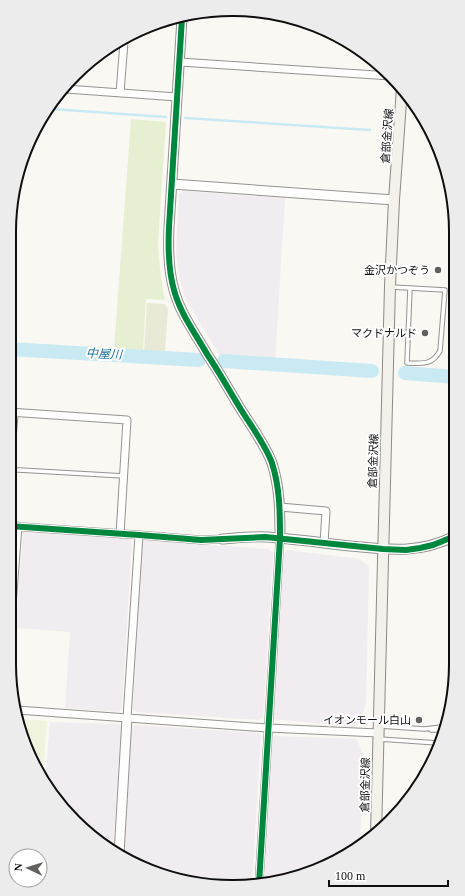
<svg xmlns="http://www.w3.org/2000/svg" width="465" height="896" viewBox="0 0 465 896" font-family="'Times New Roman','Noto Sans JP',serif">
  <style>
    .industrial { fill: #f1ecef }
    .green { fill: #e7efd3 }
    .cemetery { fill: #e8ead7 }
    .pitch { fill: #f0f3dd }
    .lines { fill: none; stroke-linecap: round; stroke-linejoin: round }
    .stream { stroke: #caeaf3; stroke-width: 2.5 }
    .river { stroke: #caeaf3; stroke-width: 14 }
    .service-casing { stroke: #949391; stroke-width: 5.5 }
    .minor-casing { stroke: #949391; stroke-width: 9 }
    .tertiary-casing { stroke: #949391; stroke-width: 11 }
    .secondary-casing { stroke: #8b8a87; stroke-width: 12 }
    .service { stroke: #fefefd; stroke-width: 3.5 }
    .minor { stroke: #fefefd; stroke-width: 7 }
    .tertiary { stroke: #fefefd; stroke-width: 9 }
    .secondary { stroke: #f4f1ea; stroke-width: 10 }
    .cycleway-casing { stroke: #fff; stroke-width: 8 }
    .cycleway { stroke: #00873e; stroke-width: 6 }
    .poi-dot { fill: #61605e; stroke: #fff; stroke-width: 1.5 }
    .labels { text-anchor: middle; dominant-baseline: central; stroke-width: 4; stroke-linejoin: round; paint-order: stroke }
    .street-label { font-size: 11px; fill: #0e0e0e; stroke: #fff }
    .poi-label { font-size: 11px; fill: #0e0e0e; stroke: #fff; text-anchor: end }
    .water-label { font-size: 12px; font-style: italic; fill: #1c739a; stroke: #fff }
    .rim { fill: none; stroke: #0e0e0e; stroke-width: 2 }
  </style>
  <rect width="100%" height="100%" fill="#faf8f2"/>
  <path class="industrial" d="M183,191l102,7 -10,164 -54,-4 -37,-62 -5,-20 -3,-25 3,-57z
    M23,531l106,7 3,3 -10,167 -3,4 -54,-4 5,-76 -54,-4z
    M145,540l123,9 5,3 -10,165 -4,3 -123,-8 -3,-2 9,-167z
    M287,550l73,9 9,8 -3,137 -8,21 -5,2 -80,-8 11,-164z
    M50,722l70,2 1,2 -8,126 -4,-3 -54,-49 -10,-19z
    M134,725l125,8 2,3 -9,149 -5,2 -72,-8 -52,-23 9,-126z
    M274,736l83,3 7,19 -4,86 -42,26 -54,13 8,-141z"/>
  <path class="green" d="M131,119l35,3 -8,120c1,20 3,39 7,58l-19,-1 -3,52 -29,-2z"/>
  <path class="cemetery" d="M147,303l18,1 3,5 -3,43 -21,-1z"/>
  <path class="pitch" d="M18,719l29,2 -4,55 -22,-40z"/>
  <g class="lines">
    <path class="stream" d="M51,109l115,8
      M185,118l185,12
      M430,134h1"/>
    <path class="river" d="M9,349l190,11
      M224,361l148,10
      M405,373l50,4"/>
    <g class="service-casing">
      <path id="service" d="M391,287l54,3 -5,61c-9,15 -17,12 -33,12l3,-75
        M9,470h10l105,6
        M11,470l5,-57
        M380,726l44,3 18,-2
        M431,730h10
        M379,739l59,4"/>
    </g>
    <g class="minor-casing">
      <path id="minor" d="M180,62l211,14
        M66,89l111,8
        M120,93l4,-51
        M9,412l118,8 -7,114
        M280,507l46,4 -2,32
        M9,526l130,9 62,5 21,-1
        M9,633h1l8,-107
        M17,710l251,18 110,5
        M127,718l12,-183
        M259,884l21,-346"/>
    </g>
    <g class="tertiary-casing">
      <path id="tertiary" d="M182,18l-13,209c-1,21 -1,42 5,63 6,23 21,43 33,64 12,18 22,36 33,54 11,18 25,36 32,55 8,25 8,50 8,75
        M172,184l222,16
        M222,539c15,-1 31,-3 46,-2 27,2 55,6 82,9 38,4 70,8 105,-10
        M119,854l8,-136"/>
    </g>
    <g class="secondary-casing">
      <path id="secondary" d="M376,834l14,-548 4,-86 8,-112"/>
    </g>
    <use href="#service" class="service"/>
    <use href="#minor" class="minor"/>
    <use href="#tertiary" class="tertiary"/>
    <use href="#secondary" class="secondary"/>
    <g class="cycleway-casing">
      <path id="cycleway" d="M182,18l-13,209c-1,21 -1,42 5,63 6,23 21,43 33,64 12,18 22,36 33,54 11,18 25,36 32,55 8,25 8,50 8,75l-21,346
        M9,526l130,9 62,5 64,-3 118,12 23,1 14,-2 13,-3 22,-9"/>
    </g>
    <use href="#cycleway" class="cycleway"/>
  </g>
  <g class="poi-dot">
    <circle cx="438" cy="270" r="4"/>
    <circle cx="425" cy="333" r="4"/>
    <circle cx="419" cy="720" r="4"/>
  </g>
  <g class="labels">
    <g class="street-label">
      <text transform="translate(387 136) rotate(-86)">倉部金沢線</text>
      <text transform="translate(373 461) rotate(-88)">倉部金沢線</text>
      <text transform="translate(365 785) rotate(-89)">倉部金沢線</text>
    </g>
    <g class="poi-label">
      <text x="430" y="270">金沢かつぞう</text>
      <text x="417" y="333">マクドナルド</text>
      <text x="411" y="720">イオンモール白山</text>
    </g>
    <g class="water-label">
      <text transform="translate(104 354) rotate(3)">中屋川</text>
    </g>
  </g>
  <path d="M0 0H465V896H0ZM232 16H233A216 216 0 0 1 449 232V664A216 216 0 0 1 233 880H232A216 216 0 0 1 16 664V232A216 216 0 0 1 232 16Z" fill="#ececec" fill-rule="evenodd"/>
  <path class="rim" d="M232 16H233A216 216 0 0 1 449 232V664A216 216 0 0 1 233 880H232A216 216 0 0 1 16 664V232A216 216 0 0 1 232 16Z"/>
  <g transform="translate(28 868) rotate(274)"><circle r="19" fill="#ffffff" stroke="#9f9f9f"/>
  <path d="M0-3L7 15L0 10L-7 15Z" fill="#61605e"/>
  <text y="-6" font-size="11" font-weight="bold" text-anchor="middle" fill="#0e0e0e">N</text>
  </g>
  <path d="M329 880v6h119v-6" fill="none" stroke="#0e0e0e" stroke-width="2"/>
  <text x="335" y="880" font-size="12" fill="#0e0e0e" stroke="#ffffff" stroke-width="3" paint-order="stroke">100 m</text>
</svg>
